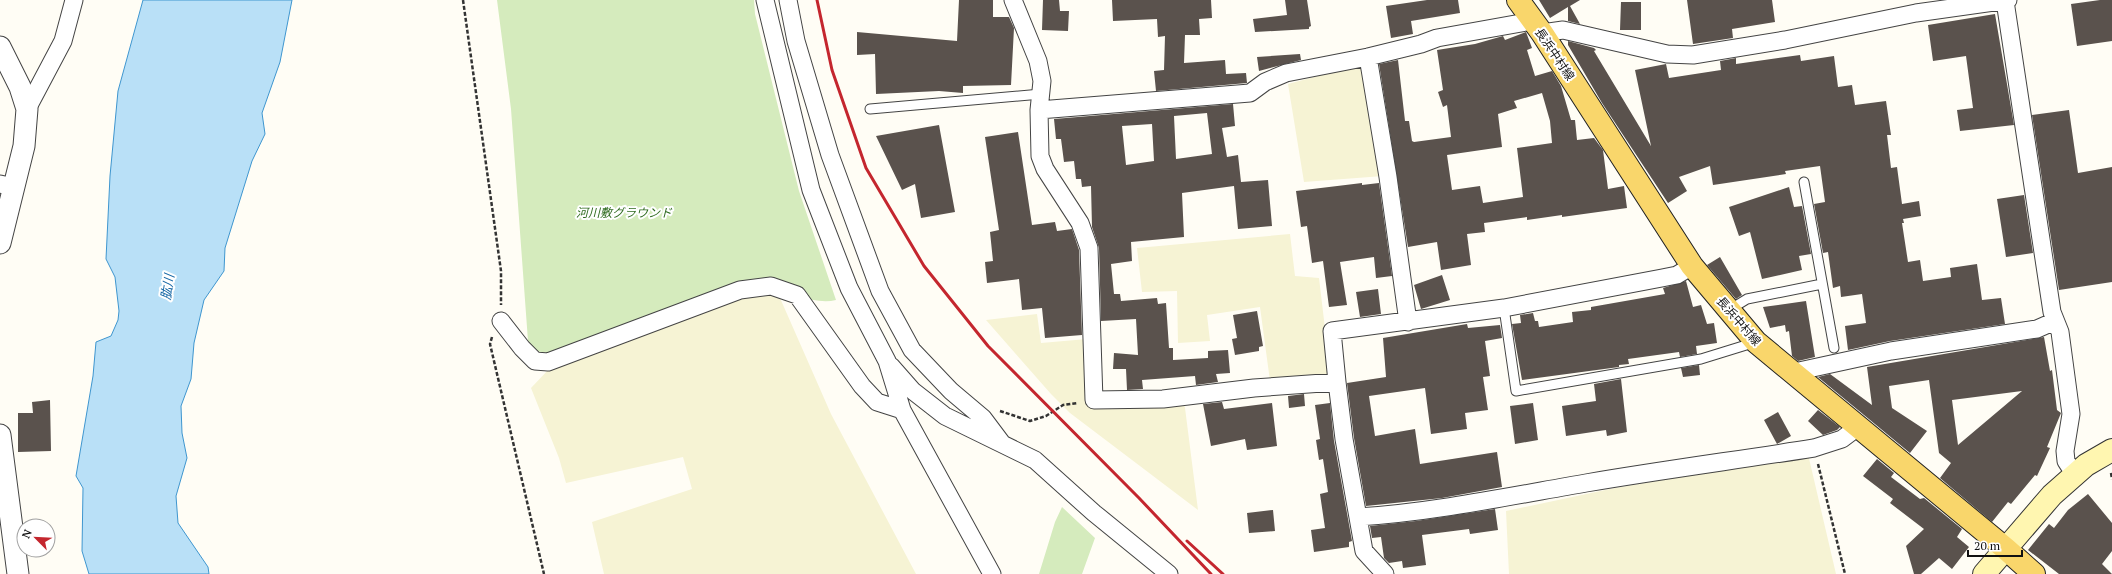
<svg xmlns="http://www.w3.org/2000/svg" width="2112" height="574" viewBox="0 0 2112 574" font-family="'PT Serif','Noto Sans JP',serif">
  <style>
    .farmland { fill: #f6f3d4 }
    .green { fill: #d5ebbd }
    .water { fill: #b9e0f7; stroke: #3f96cf }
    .building { fill: #5a524d; fill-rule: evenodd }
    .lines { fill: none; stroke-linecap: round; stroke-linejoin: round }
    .service-casing { stroke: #444; stroke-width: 11 }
    .minor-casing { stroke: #444; stroke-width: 19 }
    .tertiary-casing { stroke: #444; stroke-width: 23 }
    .secondary-casing { stroke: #333; stroke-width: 24 }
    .primary-casing { stroke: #222; stroke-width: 24 }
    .path { stroke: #333; stroke-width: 2.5; stroke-dasharray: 4 2; stroke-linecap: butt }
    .service { stroke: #fff; stroke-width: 9 }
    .minor { stroke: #fff; stroke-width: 17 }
    .tertiary { stroke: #fff; stroke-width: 21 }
    .secondary { stroke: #fff6b0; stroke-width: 22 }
    .primary { stroke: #f9d66b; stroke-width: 22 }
    .rail { stroke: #c4262e; stroke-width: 3 }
    .labels { text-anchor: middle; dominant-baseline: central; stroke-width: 4; stroke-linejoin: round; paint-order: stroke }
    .street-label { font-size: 12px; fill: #111; stroke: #fff }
    .park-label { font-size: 12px; font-style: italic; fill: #2f6b1f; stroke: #fff }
    .water-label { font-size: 13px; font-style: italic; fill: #1768a6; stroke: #fff }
  </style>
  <rect width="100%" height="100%" fill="#fffdf5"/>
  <path class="farmland" d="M1367,63l16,113 -79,6 -16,-98z
    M1290,234l5,42 24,2 12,101 -61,2 -10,-74 -53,8 3,26 -32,2 -1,-52 -35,1 -5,-44z
    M770,293l10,5 51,116 85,160h-312l-12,-52 100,-33 -9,-32 -117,26 -7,-25 -28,-70 18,-19 192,-72z
    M1037,314l4,29 46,-4 3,66 94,-5 14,110 -128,-97 -19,-19 -65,-74z
    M1808,454l28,120h-327l-3,-63 104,-22z"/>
  <path class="green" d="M497,0h257l1,14 44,177 37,109c-20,5 -46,-7 -65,-14l-226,68 -10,-4 -7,-9 -17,-232z
    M1062,507l33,31 -13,36h-43l16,-52z"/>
  <path class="water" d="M143,0h149l-12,62 -18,51 3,21 -13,27 -27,87 -1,23 -20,29 -10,43 -3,36 -10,27 1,27 5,25 -11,38 2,27 30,44 1,7h-120l-7,-23 1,-63 -7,-12 17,-100 3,-34 15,-6 7,-16 1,-9 -4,-34 -9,-18 4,-83 8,-85z"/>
  <path class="building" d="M959,0h34v17h16l5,11 -3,57 -48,1v7l-24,-2 -63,3 -1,-40 -18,1v-23l100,9z
    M1043,0h16l1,11h9l-1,20 -26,-1z
    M1112,0h99l1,18 -13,1 1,16h-15l-1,28 41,-3 1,14 20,-1 1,10 -91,8 -2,-20 10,-1 1,-34 -7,1 -1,-18 -44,2z
    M1285,0h22l4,26 -2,1v2l-54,3 -2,-13 34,-4z
    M1427,0h31l2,13 -49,8 2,13 -22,4 -5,-32z
    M1539,0h41l-10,6 10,18 -12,-3v-14l-18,11z
    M1687,0h85l3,22 -43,7 1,9 -40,6z
    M2100,0h12v41l-35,5 -6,-42z
    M1621,2h20v28h-21z
    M1995,14l19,111 -54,6 -3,-21 16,-2 -7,-52 -33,5 -5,-36z
    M1526,32l6,16 -5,2 8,26 17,-5 9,15 10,34h4l2,20 17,-2 9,12 5,39 16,-3 3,22 -65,9v-2l-35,5v-3l-43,6 1,9 -18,2 4,31 -30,5 -4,-28 -29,5 -29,-183 19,-4 7,61h4l3,20 2,1 37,-5 -4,-32 -4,2 -5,-15 5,-2 -6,-40 38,-6 28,-8 2,4zM1542,93l8,28 2,22 -35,5 6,49 -40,6 -3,-17 -28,4 -5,-35 55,-8 -4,-33 19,-6 -3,-7z
    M1568,41l26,7 2,2 -2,1 57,95 -16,-76 31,-6 3,14 52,-8 -1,-9 16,-3v6l64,-9 1,6 33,-5 4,31 14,-2 3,20 31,-4 5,34h-4l4,33 6,-1 5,37 17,-3 2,15 -18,3 1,4h-2l6,39 12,-2 3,21 28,-4 -1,-9 27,-4 5,36 19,-2 4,26 -115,17 -42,9 -3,-24 21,-3 -4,-29 -21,3 -1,-11 -7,2 -5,-36 -5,1 -9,-49 11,-2 -5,-36 -35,5 1,3 -73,11 -3,-19 -31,11 8,14 -19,12 -66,-100 -34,-58z
    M1300,54l1,6 -42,11 -2,-14z
    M1233,104l2,22 -13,2 5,29 11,-2 3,27 27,-2 4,46 -34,3 -4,-43 -52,7 2,44 -53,5 1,19 -21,3 3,30h6l1,7 36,-3 1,6 8,-1 3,45h4v12l35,-2v-7l20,-1 2,23 -14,1 2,8 -22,3 -1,-9 -53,4 1,9 -16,1 -1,-21h-13l1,-16 24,2 -2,-36 -35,2 -2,-73 -7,-21 -1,-41 -9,1 -1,-8h-5l-2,-18 -10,1 -3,-23h-5l-2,-20zM1207,113l5,41 -36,5 -2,-43zM1152,124l2,37 -28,4 -4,-39z
    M2069,110l9,63 34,-6v115l-53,8 -27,-175z
    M939,125l16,87 -34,6 -6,-34 -13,6 -26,-54z
    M1018,132l14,93 23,-3 2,9 15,-2 7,21 3,85 -37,3 -3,-30 -20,2 -3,-31 -32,4 -2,-21 8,-1 -3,-29 9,-2 -14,-93z
    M1362,183v2l17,-2 13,93 -16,2 -2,-21 -34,5 7,43 -18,2 -6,-46 -11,2 -5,-37 -6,1 -5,-36z
    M1789,187l5,20 8,-1 9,48 -12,2 3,14 -40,9 -12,-47 -11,4 -10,-29z
    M2024,195l9,58 -27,4 -9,-58z
    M1720,257l22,38 -6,4 -29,-34z
    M1442,275l8,25 -29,9 -7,-24z
    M1686,281l7,26 8,-2 6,19 7,-1 3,20 -21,3 1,8 -17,3 -1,-5 -51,7 1,5 -10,1v2l-97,13 -10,-56 9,-1 -1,-8 13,-2 2,8h3l1,6 34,-5 -1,-10 19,-2v-3l74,-13 -2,-6z
    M1378,289l3,25 -21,3 -4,-25z
    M1806,301l9,56 -17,4 -6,-5 -3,-25 -3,1 -1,-7 -15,3 -7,-21z
    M1257,311l6,35 -4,1v4l-24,4 -3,-16 5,-1 -4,-23z
    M1467,324l1,4 32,-3 2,13 -17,3 5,35 -7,1 5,33 -23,3 2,16 -36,5 -6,-46 -56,8 6,40 40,-7 5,35 77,-12 5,35 -60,11 -76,8 -12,-68 -7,-55 39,-6 -3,-39z
    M2044,337l6,34 2,-1 5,40 4,3 -14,34 3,1 -13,28 -2,-1 -24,29 -3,-2 -16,20 -52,-44 11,-15 -12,-10 -10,-73 -40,6 3,22 35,23 -17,22 -92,-76 12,-3 42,31 -5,-38zM2022,391l-64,54 -6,-45z
    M1699,365l1,10 -17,2 -2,-9z
    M1621,379l6,53 -20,4 -1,-6 -40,6 -4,-30 34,-5 -2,-17z
    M1304,394l1,12 -16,2 -1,-12z
    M50,400l1,51 -33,1v-39h15l-1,-11z
    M1222,402l2,7 48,-6 5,43 -30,4 -2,-11 -34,7 -8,-42z
    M1330,403l4,38 18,100 -3,1v5l-35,5 -3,-22 14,-2 -5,-34 8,-2 -5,-33 -4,1 -3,-20 4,-1 -5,-34z
    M1533,403l5,37 -23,4 -5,-38z
    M1818,410l22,17 -3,3 -14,5 -15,-14z
    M1778,412l13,24 -14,8 -13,-24z
    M1877,459l17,14 -3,4 29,22 4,-1 38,31 -5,8 12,10 -17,22 -13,-11 -18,16h-7l-8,-28 18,-17 -34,-26 3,-4 -30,-23z
    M2088,494l24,29v28l-10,13 10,10h-53l-31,-24 21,-26 5,4 14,-18z
    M1495,509l3,21 -28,4 -1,-5 -47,6 4,30 -23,3 -1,-7 -13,2 -5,-5 -3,-21 -9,1 -2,-12 46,-5z
    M1273,510l2,21 -26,2 -2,-20z"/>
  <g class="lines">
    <g class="service-casing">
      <path id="service" d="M870,109l171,-15
        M1804,182l30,166
        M1504,308l12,83 185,-32 55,-17
        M1729,310l18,-11 75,-15"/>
    </g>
    <g class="minor-casing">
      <path id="minor" d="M765,0l46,190 38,98 38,73 15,49 90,164
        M788,0l8,41 34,114 50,136 32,59 39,41 32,27 18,24
        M1013,0l25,61 4,20 -3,29 1,46 5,13 35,54 9,25 5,152 69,-1 91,-11 83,-6 7,57 20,112 21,23
        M2005,1l47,311 8,20 11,82 -6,37 1,10 9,14
        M1542,33l21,-3 104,24 26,1 92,-15 131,-27 92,-13
        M1368,57l20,120 20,145
        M27,109l36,-68 11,-41
        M1039,110l211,-17 15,-11 21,-9 82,-16 53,-13 16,-6 95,-17
        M0,184l13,3
        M501,321l21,27 13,13 13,1 192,-72 31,-4 26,9 65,91 15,16 25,8
        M891,366l22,25 32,25 90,44 59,53 75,61
        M1795,375l4,-4 92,-20 146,-22 18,-8
        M1337,382l-5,-51 172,-23 158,-30 15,-3 15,-9
        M1358,517c76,-5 153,-21 228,-34 76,-13 152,-23 228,-35l28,-9 16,-12"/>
    </g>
    <g class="tertiary-casing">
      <path id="tertiary" d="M0,47l20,40 7,22 -3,37 -24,97
        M0,435l18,139"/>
    </g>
    <g class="secondary-casing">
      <path id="secondary" d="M1984,574l68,-79 34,-30 26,-15"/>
    </g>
    <g class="primary-casing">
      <path id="primary" d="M1518,0l24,33 150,233 64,76 250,207 28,25"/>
    </g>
    <path class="path" d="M463,0l38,271v34
      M492,337l-2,7 54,230
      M1000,411l30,10 16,-5 17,-11 15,-2
      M1818,464l27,110
      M2111,473l1,6"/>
    <use href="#service" class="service"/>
    <use href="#minor" class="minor"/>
    <use href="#tertiary" class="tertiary"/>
    <use href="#secondary" class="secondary"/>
    <use href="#primary" class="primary"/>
    <path class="rail" d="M817,0l15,70 34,98 58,98 64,80 151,152 72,76
      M1187,541l36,33"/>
  </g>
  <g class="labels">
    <g class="street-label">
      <text transform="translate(1555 54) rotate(56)">長浜中村線</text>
      <text transform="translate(1739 321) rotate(49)">長浜中村線</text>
    </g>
    <g class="park-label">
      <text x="624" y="212">河川敷グラウンド</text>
    </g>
    <g class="water-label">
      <text transform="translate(167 287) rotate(-81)">肱川</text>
    </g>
  </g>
  <g transform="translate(36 538) rotate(294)"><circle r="19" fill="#ffffff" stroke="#a0a0a0"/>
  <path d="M0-3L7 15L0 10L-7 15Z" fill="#c4262e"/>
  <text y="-6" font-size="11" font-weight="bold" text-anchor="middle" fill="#111111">N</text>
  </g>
  <path d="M1968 550v6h54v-6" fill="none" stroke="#111111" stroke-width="2"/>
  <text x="1974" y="550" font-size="12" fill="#111111" stroke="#ffffff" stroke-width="3" paint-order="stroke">20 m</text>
</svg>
